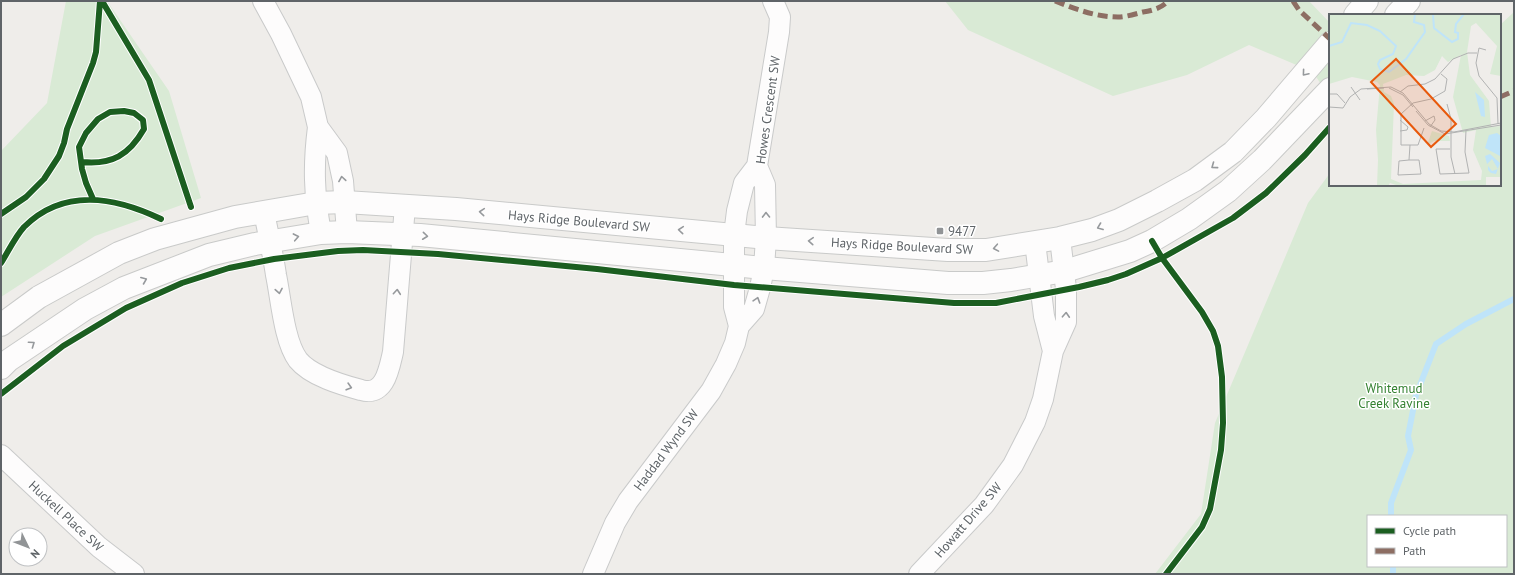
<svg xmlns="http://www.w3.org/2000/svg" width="1515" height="575" viewBox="0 0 1515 575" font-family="'PT Sans',sans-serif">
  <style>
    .green { fill: #d9ead5; fill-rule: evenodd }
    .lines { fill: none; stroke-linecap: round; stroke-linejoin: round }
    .stream { stroke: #bfe4f9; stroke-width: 6 }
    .street-casing { stroke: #c9caca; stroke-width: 22 }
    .secondary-casing { stroke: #c9cac9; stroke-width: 24 }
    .street { stroke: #fdfcfc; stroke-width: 20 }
    .secondary { stroke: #fdfcfc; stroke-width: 22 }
    .quiet { stroke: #8d6e63; stroke-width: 5; stroke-dasharray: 10 5; stroke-linecap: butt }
    .cycleway-casing { stroke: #fff; stroke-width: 8 }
    .cycleway { stroke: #1b5e20; stroke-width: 6 }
    .oneway { stroke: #96999c }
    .poi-dot { fill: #919496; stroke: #fff; stroke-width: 1.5 }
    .labels { text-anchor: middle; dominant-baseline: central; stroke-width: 3; stroke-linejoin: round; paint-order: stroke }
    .street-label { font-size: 13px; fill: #5f6468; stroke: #fff }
    .poi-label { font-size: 13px; fill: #5f6468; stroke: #fff; text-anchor: start }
    .park-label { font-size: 13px; fill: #358232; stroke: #fff }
    .inset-river { fill: none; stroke: #bfe4f9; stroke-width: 2 }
    .inset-road { fill: none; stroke: #b1b2b2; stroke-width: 1 }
    .view { fill: #e8590c; fill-opacity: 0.15; stroke: #e8590c; stroke-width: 2 }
    .inset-edge { fill: none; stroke: #5f6468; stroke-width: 2 }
  </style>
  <rect width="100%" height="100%" fill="#efedea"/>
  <path class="green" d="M66,1h41l62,90 32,107 -106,38 -94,61v-146l46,-48z
    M945,1h364l21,22v75l-17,-26 -64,-27 -62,30 -74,21 -145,-66z
    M1514,12v562h-359l46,-60 14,-91 93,-220 22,-30v12h170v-160zM1368,516h138v50h-138z"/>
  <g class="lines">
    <path class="stream" d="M1391,516v-13l20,-53 -3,-14 8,-41 20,-51 30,-20 48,-25
      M1393,566v8"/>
    <g class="street-casing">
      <path id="street" d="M263,1l18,33 30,63 7,30
        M264,212c4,21 9,42 12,63 5,24 8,66 22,85 13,16 44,25 63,30 24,7 28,-21 32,-38l12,-146
        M321,233c-7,-39 -8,-67 -3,-106l19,26 6,28 4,51
        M1035,242l9,74 9,35
        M739,326l-5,-19v-72l3,-24 7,-28 13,-17
        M1,455l98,92 35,27
        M593,574l22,-51 13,-22 83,-110 15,-27 9,-21 4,-17 15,-17 6,-21 4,-20 2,-30 -1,-53 -8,-19 22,-134 1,-15 -7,-16
        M919,574l65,-69 29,-40 22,-43 8,-23 10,-48 13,-29v-33l-6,-51"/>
    </g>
    <g class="secondary-casing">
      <path id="secondary" d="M1355,15l12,-14
        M1396,15l13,-14
        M1,325l38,-28 80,-44 36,-14 80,-22 81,-14 29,-1 111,7 310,29 182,12h38l74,-12 32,-8 27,-10 38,-19 38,-21 38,-28 33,-34 64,-75
        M1,368l8,-8 76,-51 39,-21 85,-33 46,-11 66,-11 26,-1 73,3 344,33 184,15h35l28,-3 54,-9 65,-20 22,-10 37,-22 39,-28 34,-31 68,-71"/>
    </g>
    <use href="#street" class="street"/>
    <use href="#secondary" class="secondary"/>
    <path class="quiet" d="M1055,1c20,8 41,16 63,16 8,0 17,-3 25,-5 8,-1 19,-4 25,-11
      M1293,1l6,9 31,29
      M1500,97l14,-6"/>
    <g class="cycleway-casing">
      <path id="cycleway" d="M102,1l47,79 42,127
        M82,162c30,3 47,-7 62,-33l-1,-9 -9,-7 -10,-2 -14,1 -12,7 -12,14 -7,14 3,22 4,14 7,16
        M1,214l25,-17 18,-18 15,-23 5,-13 3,-14 26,-66 3,-11 4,-51
        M1152,241l10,17 40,54 11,19 5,15 4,31 1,46 -2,27 -11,59 -8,18 -36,47
        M1,263c7,-11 14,-26 23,-36 40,-40 91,-30 137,-8
        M1,394l62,-48 63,-38 56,-25 47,-15 45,-9 64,-8 25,-1 75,4 159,15 137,16 220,18h42l83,-16 29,-7 18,-6 36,-16 71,-40 33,-25 39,-38 25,-28"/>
    </g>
    <use href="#cycleway" class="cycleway"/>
  </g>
  <defs><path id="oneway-chevron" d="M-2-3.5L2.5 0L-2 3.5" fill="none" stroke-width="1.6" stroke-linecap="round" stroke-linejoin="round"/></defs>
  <g class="oneway">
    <use href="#oneway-chevron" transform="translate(1305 73) rotate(130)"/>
    <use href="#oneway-chevron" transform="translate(1214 166) rotate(144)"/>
    <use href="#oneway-chevron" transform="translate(342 179) rotate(-99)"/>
    <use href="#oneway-chevron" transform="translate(482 212) rotate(-175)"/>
    <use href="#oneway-chevron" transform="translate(766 215) rotate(-91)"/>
    <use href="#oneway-chevron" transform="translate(1100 227) rotate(159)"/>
    <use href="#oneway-chevron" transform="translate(681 230) rotate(-175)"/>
    <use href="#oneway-chevron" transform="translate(425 236) rotate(6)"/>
    <use href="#oneway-chevron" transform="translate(296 237) rotate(-11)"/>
    <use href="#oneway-chevron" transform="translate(811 241) rotate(-176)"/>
    <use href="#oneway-chevron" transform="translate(996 248) rotate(170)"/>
    <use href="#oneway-chevron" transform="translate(144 280) rotate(-22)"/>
    <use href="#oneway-chevron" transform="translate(279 291) rotate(80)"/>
    <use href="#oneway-chevron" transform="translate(397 292) rotate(-85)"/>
    <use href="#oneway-chevron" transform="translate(757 300) rotate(-72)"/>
    <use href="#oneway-chevron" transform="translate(1066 315) rotate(-87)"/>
    <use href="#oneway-chevron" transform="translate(32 344) rotate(-35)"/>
    <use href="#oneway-chevron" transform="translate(349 387) rotate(16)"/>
  </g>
  <rect class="poi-dot" x="936" y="227" width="8" height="8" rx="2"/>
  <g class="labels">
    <g class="street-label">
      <text transform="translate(768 110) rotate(-82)">Howes Crescent SW</text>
      <text transform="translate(579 221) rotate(5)">Hays Ridge Boulevard SW</text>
      <text transform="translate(902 246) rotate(3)">Hays Ridge Boulevard SW</text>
      <text transform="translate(666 450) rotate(-53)">Haddad Wynd SW</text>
      <text transform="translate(66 516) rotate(43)">Huckell Place SW</text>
      <text transform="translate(968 520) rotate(-49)">Howatt Drive SW</text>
    </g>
    <g class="poi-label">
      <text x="948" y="231">9477</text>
    </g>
    <g class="park-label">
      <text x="1394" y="388">Whitemud<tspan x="1394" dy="15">Creek Ravine</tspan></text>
    </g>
  </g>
  <g transform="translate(1329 14)">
    <rect width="172" height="172" fill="#efedea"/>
    <path d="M0,0h172v62l-11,-2 7,-28 -21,-23 -5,3 -4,26 3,23 19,26 2,26 10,-1v51h-15v9h-87l-9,-3 -2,3h-11l1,-26 -2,-30 4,-45 -3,-3 -25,-5 -23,7zM132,41l-8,42 10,36 13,-3 -3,20 9,21 -1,9 -78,4 -12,-5 3,-75 -3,-8 -7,-4 -1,-8 23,-9 18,1 11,-6 7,-14 6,6zM103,117l17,5 1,5h-16l-7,4z" fill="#d9ead5" fill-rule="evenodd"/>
    <path d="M146,78l9,8 1,17 -4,-1zM168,119l4,3 -1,20 -15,-8 4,-13zM161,140l10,9 -4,11 -5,-1 -3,-3v-4l4,5 6,-2 -6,-10 -5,5 -2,-8z" fill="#bfe4f9"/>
    <path class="inset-river" d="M104,0l1,14 18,14 6,-3v-6l-3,-1 1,-8 8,-10M0,32l13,-4 9,-19 16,2 13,6 16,15 -3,8 -13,6 -2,4 2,5 9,3 17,-13 19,-27 -1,-7 -10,-3 1,-8"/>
    <path class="inset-road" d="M157,36l-7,-2 -3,15 3,13 18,22 1,26M22,73l9,13M60,74l14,7 10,12M38,75l17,-1M71,78l8,-6 17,-2 10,-5 18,-20 15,-6h9M0,80h8l8,9M118,90l4,15v38l4,17M0,93l14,1 7,-11 11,-8 30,-2 12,6 26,31 12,7 13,1 47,-9M87,97l12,14 17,9 56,-9M96,107l9,-5 1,4 -5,7M95,114l-6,17h-17v-31l12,-11 18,-4 14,-8 2,-12 -6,-5M71,117l7,-1 1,-3 -8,-7M121,135h-14l4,25 29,-1 -4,-21 1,-22M80,146h10l2,14 -23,1 1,-14zM80,146l1,-15"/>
    <path class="view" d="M67,45l60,65 -25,23 -60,-65z"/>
    <rect width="172" height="172" class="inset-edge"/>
  </g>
  <rect width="1515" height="575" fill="none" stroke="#5f6468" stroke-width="4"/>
  <rect x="1367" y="515" width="140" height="52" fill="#ffffff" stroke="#bfc1c3"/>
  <rect x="1375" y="528" width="20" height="6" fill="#1b5e20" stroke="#bfc1c3"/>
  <text x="1403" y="535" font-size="12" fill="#5f6468">Cycle path</text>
  <rect x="1375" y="548" width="20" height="6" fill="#8d6e63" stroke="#bfc1c3"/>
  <text x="1403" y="555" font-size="12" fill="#5f6468">Path</text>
  <g transform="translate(28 547) rotate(133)"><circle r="19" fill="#ffffff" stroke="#bfc1c3"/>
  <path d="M0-3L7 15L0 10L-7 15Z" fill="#919496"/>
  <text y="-6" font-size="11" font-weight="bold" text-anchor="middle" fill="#5f6468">N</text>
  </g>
</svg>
